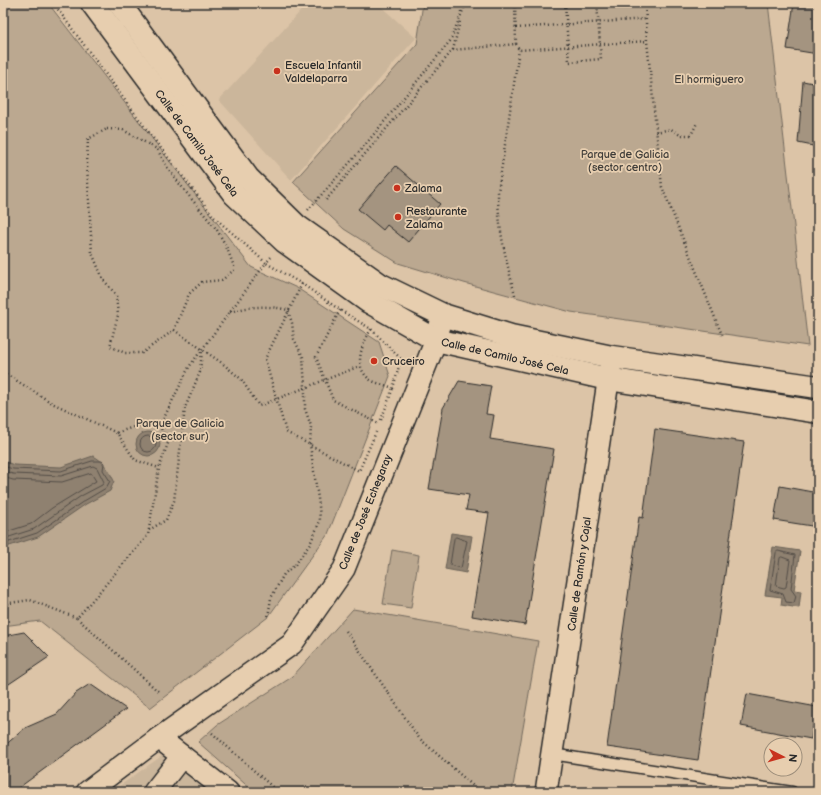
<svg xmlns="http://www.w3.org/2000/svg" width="821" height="795" font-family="'Balsamiq Sans',sans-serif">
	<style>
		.built { fill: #cbb69b }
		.green { fill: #bba890; stroke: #736a5e }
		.water { fill: #8f8170; stroke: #675f54 }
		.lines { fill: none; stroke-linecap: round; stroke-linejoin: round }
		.shore { stroke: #534d47; stroke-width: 1 }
		.building { fill: #a49480; stroke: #2b2b2b }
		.lane-casing { stroke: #2b2b2b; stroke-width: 13 }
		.street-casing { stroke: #2b2b2b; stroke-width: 24 }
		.secondary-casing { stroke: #2b2b2b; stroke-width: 25 }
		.path { stroke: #2b2b2b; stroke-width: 2.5; stroke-dasharray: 1 3; stroke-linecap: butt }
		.lane { stroke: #e7ceaf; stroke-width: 10 }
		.street { stroke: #e7ceaf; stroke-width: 21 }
		.secondary { stroke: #e7ceaf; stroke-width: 22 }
		.poi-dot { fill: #c8321e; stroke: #e7ceaf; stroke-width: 1.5 }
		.labels { text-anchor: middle; stroke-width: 3.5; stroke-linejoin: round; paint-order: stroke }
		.poi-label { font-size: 11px; fill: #2b2b2b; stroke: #e7ceaf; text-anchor: start }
		.park-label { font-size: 11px; fill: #413e3a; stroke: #e7ceaf }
		.street-label { font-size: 11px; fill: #2b2b2b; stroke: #e7ceaf }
	</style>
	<rect width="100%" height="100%" fill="#dcc4a7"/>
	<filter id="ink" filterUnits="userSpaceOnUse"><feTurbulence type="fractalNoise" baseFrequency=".025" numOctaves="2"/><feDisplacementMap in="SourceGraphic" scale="8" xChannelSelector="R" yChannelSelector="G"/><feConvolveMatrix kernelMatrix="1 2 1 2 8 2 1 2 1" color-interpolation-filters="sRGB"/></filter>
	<g filter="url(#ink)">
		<g class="built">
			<path d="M308 3H377L416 38 291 180 219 100Z"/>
			<path d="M180 743 239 792H111Z"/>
		</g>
		<g class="green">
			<path d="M3 3H48L251 267 297 288 379 342 390 376 328 534 268 617 150 708 40 621 3 626Z"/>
			<path d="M423 3H768L808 346 571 312 464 283 398 263 344 229 293 182 417 44Z"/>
			<path d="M392 550 419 555 411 608 383 604Z"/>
			<path d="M353 609 538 641 512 792H254L198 742 217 725 292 677Z"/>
		</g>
		<g class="water">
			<circle cx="148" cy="444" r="12"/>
			<path d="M93 456C103 460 110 472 114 481L110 491 86 504 38 537 3 548V461L14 465 61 467Z"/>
			<path d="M451 533 472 536 466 573 445 569Z"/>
			<path d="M773 547 800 551 794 590 801 591 799 608 781 605 782 597 765 595Z"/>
		</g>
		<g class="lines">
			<g class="shore">
				<circle cx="148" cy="444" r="8"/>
				<path d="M3 466 13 469 61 471 92 461H102L104 463 103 470 110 481 106 488 84 501 37 533 3 544"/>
				<path d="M3 471 13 474 61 476 93 466 97 468 104 482 102 485 81 496 34 529 3 539"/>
				<path d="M3 477 13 480 62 482 91 473 96 481 52 508 31 524 3 533"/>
				<path d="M456 537 467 541 461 568 450 565 454 539Z"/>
				<path d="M778 551 795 555 791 589 796 596 794 603 786 602 783 594 770 590 776 553Z"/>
				<path d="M782 557 790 560 786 587 784 588 776 586 780 558Z"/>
			</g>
		</g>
		<g class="building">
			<path d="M794 3H818V54L787 49Z"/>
			<path d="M803 81 818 84V147L798 143Z"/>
			<path d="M396 166 440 204 408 242 387 225 383 230 358 209Z"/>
			<path d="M459 381 491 386 486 414 494 415 490 439 554 449 525 625 472 616 489 513 466 510 469 495 429 489 443 408Z"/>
			<path d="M655 429 744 442 698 760 607 747 639 517 643 518Z"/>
			<path d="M780 486 818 493V527L774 520Z"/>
			<path d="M24 632 49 657 3 688V636Z"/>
			<path d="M90 684 126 709 13 792H3V747L25 728 57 714 76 693Z"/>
			<path d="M747 694 817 707 811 739 741 726Z"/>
		</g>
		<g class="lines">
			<g class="lane-casing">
				<path id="lane" d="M552 754 792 792"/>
			</g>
			<g class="street-casing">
				<g id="street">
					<path d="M159 738 228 792"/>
					<path d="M87 792 159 738 292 644 344 569 436 340 443 315"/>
					<path d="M154 792 182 756"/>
					<path d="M546 792 611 362"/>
				</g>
			</g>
			<g class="secondary-casing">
				<g id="secondary">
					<path d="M92 3 234 194 284 241 369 302 436 340 608 379 818 412"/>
					<path d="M119 3 248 178 297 226 381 285 443 315 511 336 612 357 818 387"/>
				</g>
			</g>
			<g class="path">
				<path d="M53 3 150 134 214 217 266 263 272 256"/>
				<path d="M565 3 569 62 601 59 597 3"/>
				<path d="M645 3 647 41 662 187 722 335"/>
				<path d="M461 12V3"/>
				<path d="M516 28 646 19"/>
				<path d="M516 44 519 50 647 41"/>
				<path d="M453 50 460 21"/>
				<path d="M107 129 123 130 157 149 167 167 185 191 217 230 226 246 235 269 222 280 202 282 189 294 174 330 142 353H125L110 346 118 315 116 295 103 279 92 253 87 165 88 139Z"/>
				<path d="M656 132 671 129 680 135H691L697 123"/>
				<path d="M326 200 453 50 516 44 515 3"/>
				<path d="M308 210 361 150 450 41 466 3"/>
				<path d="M302 284 265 359 286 432 359 471 377 430"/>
				<path d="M515 295C506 260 498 229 498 192L519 50"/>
				<path d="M340 310 316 357 333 400 379 424"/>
				<path d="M230 312C250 306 267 305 288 310L292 323 294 339 303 357 305 387V409L311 426 310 445 319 505 320 521 310 544 295 565 284 574 271 598 268 617"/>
				<path d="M371 329C363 344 352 364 369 379 374 383 386 385 393 388L401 359 408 362"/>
				<path d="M174 330 222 363 241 379 259 406 360 366"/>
				<path d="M3 372 52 403 117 433 135 460 159 468"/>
				<path d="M381 420 393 388"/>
				<path d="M117 433C132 427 144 423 160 426"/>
				<path d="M149 530 166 520 174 501 185 408 200 372 202 350"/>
				<path d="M3 604 30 600 77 618 148 535 159 468 168 443 160 426 189 367 266 263 302 284 340 310 371 329 401 359"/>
				<path d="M77 618 160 693"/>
				<path d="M346 631 419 738 480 792"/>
				<path d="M212 733 278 792"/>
			</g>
			<use href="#lane" class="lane"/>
			<use href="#street" class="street"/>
			<use href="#secondary" class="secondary"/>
		</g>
	</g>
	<g class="poi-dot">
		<circle cx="277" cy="71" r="4"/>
		<circle cx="397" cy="188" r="4"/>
		<circle cx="398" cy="217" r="4"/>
		<circle cx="374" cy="361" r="4"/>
	</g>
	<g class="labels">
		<g class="poi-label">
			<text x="285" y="69">Escuela Infantil<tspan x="285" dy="13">Valdelaparra</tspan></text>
			<text x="405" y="192">Zalama</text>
			<text x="406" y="215">Restaurante<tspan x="406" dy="13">Zalama</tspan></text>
			<text x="382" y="365">Cruceiro</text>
		</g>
		<g class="park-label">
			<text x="709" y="83">El hormiguero</text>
			<text x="625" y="158">Parque de Galicia<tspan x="625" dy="13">(sector centro)</tspan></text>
			<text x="180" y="427">Parque de Galicia<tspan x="180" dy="13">(sector sur)</tspan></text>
		</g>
		<g class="street-label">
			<text transform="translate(197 143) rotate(53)" y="4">Calle de Camilo José Cela</text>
			<text transform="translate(505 356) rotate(13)" y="4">Calle de Camilo José Cela</text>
			<text transform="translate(365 512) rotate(-68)" y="4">Calle de José Echegaray</text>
			<text transform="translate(579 574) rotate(-82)" y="4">Calle de Ramón y Cajal</text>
		</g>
	</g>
	<rect width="821" height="795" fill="none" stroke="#e7ceaf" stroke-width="16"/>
	<rect x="8" y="8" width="805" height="779" fill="none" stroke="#2b2b2b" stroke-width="1.5" filter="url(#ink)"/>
	<g transform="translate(783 757) rotate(96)"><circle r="19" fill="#e7ceaf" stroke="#9c8d7a"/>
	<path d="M0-3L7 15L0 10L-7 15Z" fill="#c8321e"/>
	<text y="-6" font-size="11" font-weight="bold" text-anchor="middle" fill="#2b2b2b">N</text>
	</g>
</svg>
